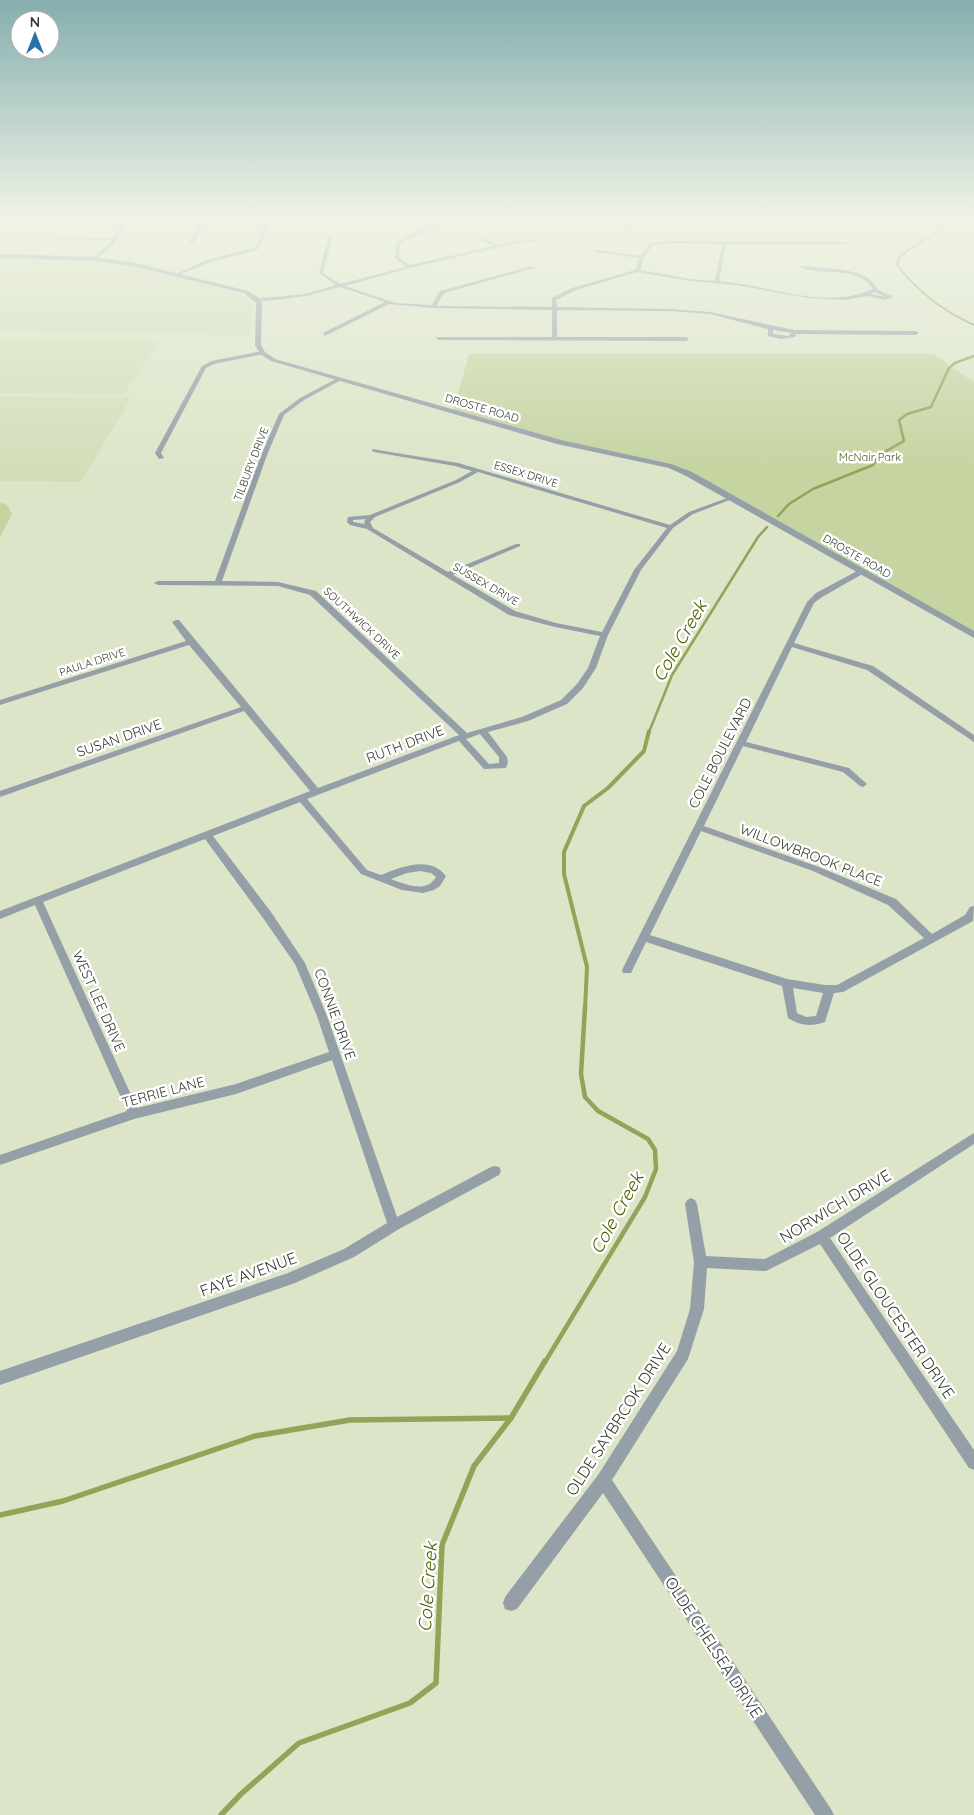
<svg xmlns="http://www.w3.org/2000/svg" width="974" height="1815" font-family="Quicksand,sans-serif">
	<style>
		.built { fill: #d3deb9 }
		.green { fill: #c5d4a1 }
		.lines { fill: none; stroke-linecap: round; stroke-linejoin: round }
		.stream-far4 { stroke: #91a458; stroke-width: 2 }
		.stream-far3 { stroke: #91a458; stroke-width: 2.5 }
		.stream-far2 { stroke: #91a458; stroke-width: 4 }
		.stream-far1 { stroke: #91a458; stroke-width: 4.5 }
		.stream { stroke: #91a458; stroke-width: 5.5 }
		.minor { fill: #949fa8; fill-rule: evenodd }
		.tertiary { fill: #949fa8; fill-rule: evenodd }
		.labels { text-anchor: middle; stroke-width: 5; stroke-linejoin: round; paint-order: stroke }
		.far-street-label { font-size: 11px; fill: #383b2f; stroke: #fff }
		.far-park-label { font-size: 11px; fill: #48551d; stroke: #fff }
		.street-label { font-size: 14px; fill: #383b2f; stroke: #fff }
		.near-street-label { font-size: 16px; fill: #383b2f; stroke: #fff }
		.near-water-label { font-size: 18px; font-style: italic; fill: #4d5e01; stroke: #fff }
	</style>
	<rect width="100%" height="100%" fill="#dce5c8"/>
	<g class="built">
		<path d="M0 257 97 262 136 267 236 292 250 300 252 307 251 335 0 332Z"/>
		<path d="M0 338 160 340 124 394 0 393Z"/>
		<path d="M0 397 131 398 81 482 0 481Z"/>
	</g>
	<g class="green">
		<path d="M469 354H933L974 382V633L671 466 560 442 453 412Z"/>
		<path d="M0 502 7 505 12 514 0 537Z"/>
	</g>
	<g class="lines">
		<path class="stream-far4" d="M958 216 944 223 939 231 908 250 899 258 897 265C918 292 943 311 974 325"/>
		<g class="stream-far3">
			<path d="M778 516 789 504 813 489 873 465 879 455 904 441 899 420 907 414 931 407 949 368 955 363 974 356"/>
			<path d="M649 732 672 675 758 537 767 527"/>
		</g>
		<path class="stream-far2" d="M585 1009 587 967 564 874V852L584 806 608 788 644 751 649 731"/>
		<path class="stream-far1" d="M545 1362 645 1197 656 1169 655 1150 648 1139 598 1111 585 1097 581 1074 585 1007"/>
		<g class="stream">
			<path d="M0 1515 63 1501 255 1436 350 1420 511 1418"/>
			<path d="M221 1815 241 1794 299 1743 410 1703 436 1683 442 1545 474 1466 511 1418 545 1361"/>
		</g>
		<g class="minor">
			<path d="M204 216H208L207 218 271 216 261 245 257 250 211 262 178 275V273L207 260 253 248 257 245 266 219 206 220 193 243H189Z"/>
			<path d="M425 216 444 218 454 216 447 221 400 243 399 258 410 265 494 246 480 240 481 238 499 245 512 242 546 239 548 240 512 244 410 268 345 286 395 303 432 305 440 291 532 266 534 268 444 293 436 306 552 307V298L572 288 635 270 639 258 594 252 596 250 641 256 650 243 674 241 845 242 847 244H726L719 281C769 285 825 311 873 289 856 264 822 277 799 267L801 266C821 268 845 267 864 276 871 279 873 284 878 289 881 292 887 294 892 296V298L885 300 867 296 846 300 808 298 736 285 690 281 637 272 576 290 556 300 557 307 669 309 710 312 794 330 916 331 919 333 916 335 796 334 795 337 781 339 768 336V329L710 314 669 311 557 310V337H686L689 339 686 341 438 340 436 337H552V310L433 308 389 304 325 336 323 333 385 302 340 287 306 296 266 301 255 299 306 294 336 285 319 273 328 238 330 237 332 238 323 273 340 284 406 267 395 258 396 242 440 220ZM674 243 722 244 715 281 690 279 640 270 644 257 653 245ZM874 292 886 297 871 294ZM773 330 791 333 789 336 773 334Z"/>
			<path d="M635 216H639L637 222 627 227V225L634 220Z"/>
			<path d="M127 218 130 219 112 247 94 260 92 258 108 245 112 240 27 239 113 238Z"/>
			<path d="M262 351 264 352V354L214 364 206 368 161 453 164 458 159 459 155 453 202 366 212 361Z"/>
			<path d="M336 379 341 380 304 400 284 415 267 455 222 581 278 582 316 591 467 733 522 717 561 700 577 684 588 668 600 636 555 627 509 615 367 529 350 525 347 522 348 517 370 515 456 480 472 471 455 466 374 452 372 451V449L458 463 670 525 689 512 730 497 735 498 693 514 673 528 641 570 608 635 596 668 583 688 567 704 528 721 488 732 507 757 508 762 506 768 484 769 459 741 307 799 367 870 381 875C401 867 430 855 446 876L440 886 434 890 423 893 402 890 361 874 300 802 213 836 271 912 305 963 327 1016 397 1217 491 1167 495 1166 499 1167 501 1171 499 1175 399 1229 354 1257 295 1283 0 1385V1371L288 1273 344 1249 387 1223 332 1060 236 1094 134 1119 0 1165V1155L127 1111 35 905 0 919V911L310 791 244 711 0 797V791L241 707 189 645 0 705V700L186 641 172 622 176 620H179L318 788 459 735 310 595 278 586 158 585 154 583 158 581H215L261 455 279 414 300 398ZM478 472 667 528 634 570 602 632 556 623 515 611 453 575 520 546V544H516L448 572 373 528 370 522 375 517 460 482ZM366 519 364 522 365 524 353 522V520ZM480 734 499 757V763L489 764 466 739ZM205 839 263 918 295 964 317 1016 329 1052 236 1084 137 1108 43 902ZM420 871 431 873 436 877C426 894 405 884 391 879L407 873Z"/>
			<path d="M859 570 866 572 822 597 814 603 794 643 873 666 974 735V742L867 670 792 647 746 742 849 768 867 784 863 787 860 786 843 772 743 746 704 826 819 867 896 899 932 934 965 915 970 907 974 906 973 921 843 992 834 993 825 1022C811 1027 800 1026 788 1018L782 986 646 942 631 973H623L622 970 807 602 816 593ZM701 831 813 871 888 905 924 938 837 985H825L787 979 650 935ZM793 988 823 993 816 1016 806 1017 797 1013Z"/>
			<path d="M974 1133V1144L830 1238 974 1450V1470L969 1468 820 1244 766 1271 707 1268 704 1309 688 1359 612 1480 831 1809 834 1815H815L603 1493 517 1609 511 1611 505 1609 503 1603 505 1597 598 1475 677 1351 690 1309 694 1262 685 1204 687 1200 691 1198 695 1200 697 1204 706 1256 765 1259 817 1232Z"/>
		</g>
		<path class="tertiary" d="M0 254 94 257 132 262 248 291 259 298 262 303 261 345 265 352 275 359 561 440 671 464 692 472 974 631V638L686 476 669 468 557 444 271 361 260 354 255 345 256 303 244 293 132 266 94 261 0 258Z"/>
	</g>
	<linearGradient id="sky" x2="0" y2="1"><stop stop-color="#85aeae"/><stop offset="0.46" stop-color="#eff3e6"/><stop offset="1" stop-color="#eff3e6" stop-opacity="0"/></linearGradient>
	<rect width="974" height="470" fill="url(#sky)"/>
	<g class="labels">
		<g class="far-street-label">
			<text transform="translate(482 408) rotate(16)" y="4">DROSTE ROAD</text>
			<text transform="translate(251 464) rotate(-69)" y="4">TILBURY DRIVE</text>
			<text transform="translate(526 474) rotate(17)" y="4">ESSEX DRIVE</text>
			<text transform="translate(857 556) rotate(30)" y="4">DROSTE ROAD</text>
			<text transform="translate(486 584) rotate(30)" y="4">SUSSEX DRIVE</text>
			<text transform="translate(362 623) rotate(43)" y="4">SOUTHWICK DRIVE</text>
			<text transform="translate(92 662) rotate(-18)" y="4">PAULA DRIVE</text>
		</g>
		<g class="far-park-label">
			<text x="870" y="461">McNair Park</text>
		</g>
		<g class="street-label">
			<text transform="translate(119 738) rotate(-19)" y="5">SUSAN DRIVE</text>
			<text transform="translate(405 744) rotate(-21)" y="5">RUTH DRIVE</text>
			<text transform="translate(720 753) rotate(-63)" y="5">COLE BOULEVARD</text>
			<text transform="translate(811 855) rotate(21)" y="5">WILLOWBROOK PLACE</text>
			<text transform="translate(99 1001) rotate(66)" y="5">WEST LEE DRIVE</text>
			<text transform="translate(335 1014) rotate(70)" y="5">CONNIE DRIVE</text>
			<text transform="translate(163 1092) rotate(-15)" y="5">TERRIE LANE</text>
		</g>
		<g class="near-street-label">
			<text transform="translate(835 1206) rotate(-31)" y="6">NORWICH DRIVE</text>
			<text transform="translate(248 1274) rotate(-20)" y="6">FAYE AVENUE</text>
			<text transform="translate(896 1315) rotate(56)" y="6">OLDE GLOUCESTER DRIVE</text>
			<text transform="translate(618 1419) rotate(-57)" y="6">OLDE SAYBRCOK DRIVE</text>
			<text transform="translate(714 1647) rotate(57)" y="6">OLDE CHELSEA DRIVE</text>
		</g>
		<g class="near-water-label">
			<text transform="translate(680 641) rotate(-60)" y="6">Cole Creek</text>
			<text transform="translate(617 1213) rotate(-61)" y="6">Cole Creek</text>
			<text transform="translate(428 1587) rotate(-86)" y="6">Cole Creek</text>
		</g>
	</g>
	<g transform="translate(35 35)"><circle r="24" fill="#ffffff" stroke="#afb1ac"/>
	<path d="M0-4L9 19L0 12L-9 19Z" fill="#2972a6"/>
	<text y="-8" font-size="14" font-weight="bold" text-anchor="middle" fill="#383b2f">N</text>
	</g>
</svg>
